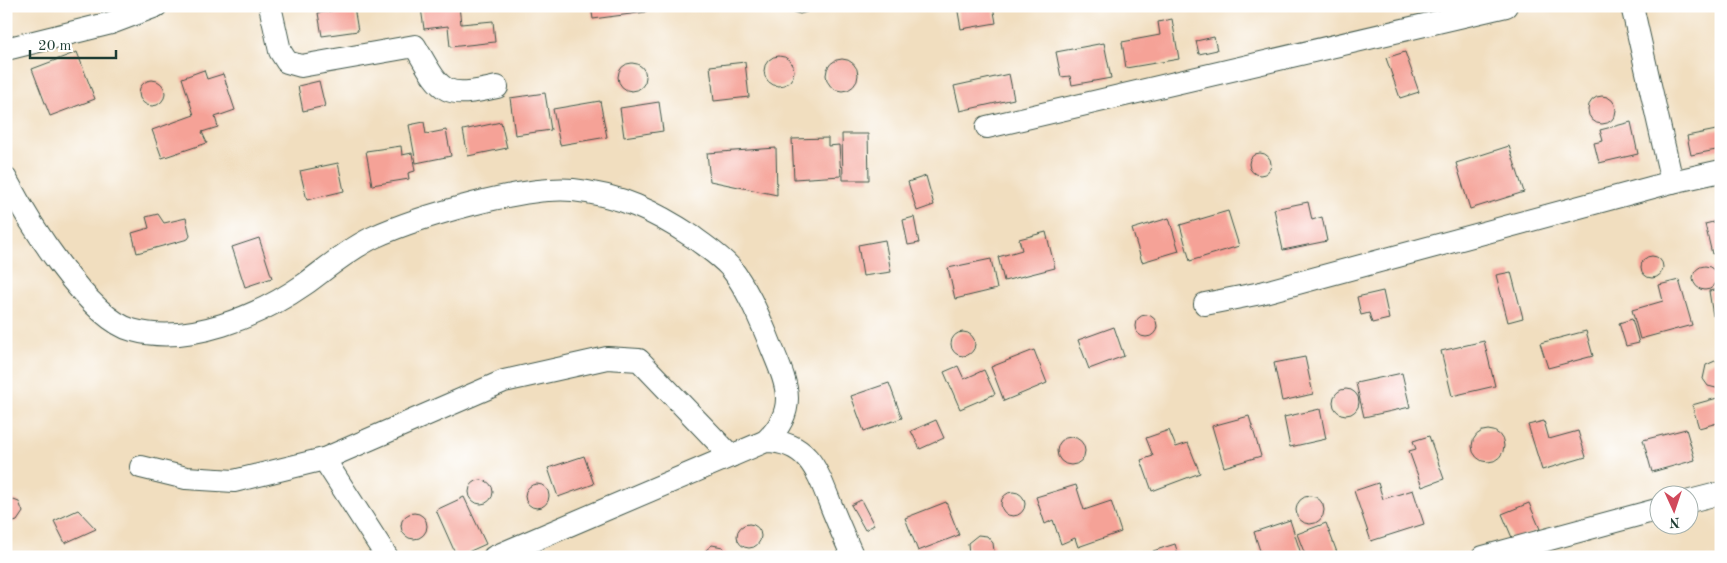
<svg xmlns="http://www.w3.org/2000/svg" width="1727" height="563" font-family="'Old Standard TT',serif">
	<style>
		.building { fill: #f5a297 }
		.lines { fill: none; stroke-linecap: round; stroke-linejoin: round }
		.street-casing { stroke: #3e5549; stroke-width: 24 }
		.street { stroke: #fff; stroke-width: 22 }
	</style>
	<rect width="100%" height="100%" fill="#fff"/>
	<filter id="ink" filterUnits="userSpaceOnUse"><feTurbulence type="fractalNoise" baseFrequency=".02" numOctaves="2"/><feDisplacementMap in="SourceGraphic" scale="10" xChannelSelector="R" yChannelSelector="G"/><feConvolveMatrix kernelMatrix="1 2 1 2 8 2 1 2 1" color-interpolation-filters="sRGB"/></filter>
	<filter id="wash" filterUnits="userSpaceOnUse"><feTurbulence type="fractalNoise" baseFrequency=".0096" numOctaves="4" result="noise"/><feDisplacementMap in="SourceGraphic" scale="20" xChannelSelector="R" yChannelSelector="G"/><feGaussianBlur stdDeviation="1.12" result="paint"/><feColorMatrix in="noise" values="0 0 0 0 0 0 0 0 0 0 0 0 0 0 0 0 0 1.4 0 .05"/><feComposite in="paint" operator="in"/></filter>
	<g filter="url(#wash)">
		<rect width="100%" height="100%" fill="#f1debf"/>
		<g id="blocks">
			<g class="building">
				<path d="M435 6H459L461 24 493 21 495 42 450 47 448 26 424 29 421 8Z"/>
				<path d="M591 6H646V12L593 19Z"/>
				<path d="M789 6H811L807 12 800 14 793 12Z"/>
				<path d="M957 6H993L996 23 961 29Z"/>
				<path d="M354 7 358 31 322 36 318 13Z"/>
				<path d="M1172 19 1179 59 1126 68 1122 42 1160 35 1158 22Z"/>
				<path d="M1214 37 1217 50 1199 54 1196 41Z"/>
				<path d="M1104 43 1111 78 1072 85 1070 76 1061 77 1056 52Z"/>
				<path d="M77 52 95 99 50 116 32 69Z"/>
				<path d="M1405 52 1419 92 1400 98 1386 58Z"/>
				<circle cx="779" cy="71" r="15"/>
				<circle cx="842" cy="75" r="16"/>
				<path d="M745 62 749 97 714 101 710 66Z"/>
				<circle cx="632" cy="77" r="14"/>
				<path d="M204 70 207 79 223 74 235 110 215 117 218 127 202 132 207 143 162 158 152 130 194 115 182 78Z"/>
				<path d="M1009 74 1014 99 960 111 954 86Z"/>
				<circle cx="152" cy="93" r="13"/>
				<path d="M319 81 325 106 303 111 298 86Z"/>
				<path d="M545 93 551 130 515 135 510 98Z"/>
				<circle cx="1602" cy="110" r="14"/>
				<path d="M600 101 607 137 560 145 553 109Z"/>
				<path d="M659 102 663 131 624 137 620 108Z"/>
				<path d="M424 122 426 134 446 130 451 156 416 163 409 125Z"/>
				<path d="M501 122 507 148 468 156 463 130Z"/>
				<path d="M1631 122 1638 154 1599 163 1594 143 1603 141 1600 130Z"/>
				<path d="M1721 129V149L1691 155 1687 136Z"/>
				<path d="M842 134H868L869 180H843Z"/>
				<path d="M828 138V146L839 145 841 176 794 179 792 139Z"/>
				<path d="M401 146 402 155 412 153 415 171 408 173 409 179 372 185 366 151Z"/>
				<path d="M1509 146 1524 192 1470 209 1456 163Z"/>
				<path d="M776 148 777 195 710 181 707 153Z"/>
				<circle cx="1260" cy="164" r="11"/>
				<path d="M338 163 344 191 307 200 300 171Z"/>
				<path d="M926 176 934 205 917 211 908 182Z"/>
				<path d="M1308 202 1312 220 1322 217 1327 241 1283 250 1274 209Z"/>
				<path d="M1228 211 1239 246 1190 261 1180 225Z"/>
				<path d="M158 214 164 223 186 218 190 236 188 239 137 253 132 233 149 228 146 217Z"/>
				<path d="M914 217 919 243 908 245 903 220Z"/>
				<path d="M1169 218 1179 251 1142 262 1132 229Z"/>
				<path d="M1721 220V251L1712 254 1705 224Z"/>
				<path d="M1046 232 1055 268 1004 281 998 257 1022 250 1019 239Z"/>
				<path d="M259 238 272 278 245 287 232 247Z"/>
				<path d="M885 240 891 272 863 276 858 245Z"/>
				<circle cx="1652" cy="267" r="11"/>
				<path d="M991 259 997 289 955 299 948 268Z"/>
				<circle cx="1705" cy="278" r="12"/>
				<path d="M1511 272 1523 318 1508 322 1496 275Z"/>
				<path d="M1679 280 1692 325 1640 339 1632 310 1663 301 1659 285Z"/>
				<path d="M1721 289V315L1713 316 1709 291Z"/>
				<path d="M1383 291 1389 319 1372 323 1369 313 1361 315 1357 297Z"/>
				<circle cx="1146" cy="326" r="11"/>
				<path d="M1632 319 1639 343 1626 346 1619 323Z"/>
				<path d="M1114 327 1124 356 1089 369 1078 340Z"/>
				<path d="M1586 331 1593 356 1548 368 1540 343Z"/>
				<circle cx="963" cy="344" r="12"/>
				<path d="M1484 341 1495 386 1452 396 1441 351Z"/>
				<path d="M1034 350 1047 383 1004 401 991 367Z"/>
				<path d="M1305 357 1313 394 1282 401 1274 363Z"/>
				<path d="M1715 361 1721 362 1720 389 1708 386 1703 379 1706 365Z"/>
				<path d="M958 366 964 379 984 370 995 394 960 409 944 372Z"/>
				<path d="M1402 373 1410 407 1364 417 1356 383Z"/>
				<path d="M889 383 902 418 864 431 851 396Z"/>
				<circle cx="1346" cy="402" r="13"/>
				<path d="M1721 397V422L1699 428 1692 405Z"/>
				<path d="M1320 409 1326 439 1290 447 1284 417Z"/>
				<path d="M1249 416 1261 456 1224 467 1212 426Z"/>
				<path d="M936 420 944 438 920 449 911 431Z"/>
				<path d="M1544 421 1549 439 1578 431 1586 457 1542 470 1528 425Z"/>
				<path d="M1686 429 1695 460 1652 472 1643 440Z"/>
				<path d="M1169 430 1176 447 1188 443 1200 473 1152 491 1141 460 1153 456 1146 438Z"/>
				<circle cx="1488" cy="446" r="16"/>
				<path d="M1429 436 1444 479 1422 487 1409 451 1416 449 1413 441Z"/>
				<circle cx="1071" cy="451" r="14"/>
				<path d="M584 456 594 484 558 497 548 468Z"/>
				<circle cx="481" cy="492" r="12"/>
				<path d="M1378 483 1383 499 1413 490 1424 524 1371 541 1354 491Z"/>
				<circle cx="537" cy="496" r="12"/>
				<path d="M1076 485 1084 510 1111 501 1121 532 1078 547 1075 538 1061 544 1053 520 1045 524 1036 497Z"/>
				<circle cx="1013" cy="504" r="12"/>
				<circle cx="1310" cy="510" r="14"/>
				<path d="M464 497 486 544 457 557 436 510Z"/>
				<path d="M11 499 19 502 23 512 17 521 10 523 6 522V500Z"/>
				<path d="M861 500 874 525 865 530 851 505Z"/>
				<path d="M946 502 959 535 918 551 905 518Z"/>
				<path d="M1529 503 1540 529 1513 540 1502 514Z"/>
				<path d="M78 510 96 529 65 543 54 521Z"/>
				<circle cx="414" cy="526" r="13"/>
				<path d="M1290 520 1302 557H1262L1254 532Z"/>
				<path d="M1326 523 1338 555 1306 557 1297 534Z"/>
				<circle cx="749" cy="536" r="12"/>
				<path d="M978 535 987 536 993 543 994 551 991 557 969 556 968 543Z"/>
				<path d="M1175 544 1179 557H1155L1153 551Z"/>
				<path d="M712 545 723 547 728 557H704L706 550Z"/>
			</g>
		</g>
	</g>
	<g filter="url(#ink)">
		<use href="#blocks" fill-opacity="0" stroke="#3e5549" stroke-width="1"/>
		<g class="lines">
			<g class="street-casing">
				<g id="street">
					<path d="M270 6 280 51 287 62 301 66 415 46C442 93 442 99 497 87"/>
					<path d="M6 49 111 23 156 6"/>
					<path d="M987 127 1506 6"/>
					<path d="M6 179C27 219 88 318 132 330 188 346 259 316 305 284 327 268 349 249 374 237 418 217 525 185 573 190 620 195 654 211 693 237 706 247 719 255 730 267 746 287 757 312 767 336 783 378 803 405 766 441"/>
					<path d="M1672 182 1721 171"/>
					<path d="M1205 304 1261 293 1672 182 1632 6"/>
					<path d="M324 459 504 381 607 358 639 360 731 456"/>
					<path d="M141 467 186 478 234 481 324 459 387 557"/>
					<path d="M1690 501 1721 493"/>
					<path d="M494 557 766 441C808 442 817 470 830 503 837 521 845 539 853 557"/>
					<path d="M1483 557 1660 509"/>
				</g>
			</g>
			<use href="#street" class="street"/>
		</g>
	</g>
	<rect width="1727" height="563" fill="none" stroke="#fff" stroke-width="25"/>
	<g transform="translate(1674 510) rotate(177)"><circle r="24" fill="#ffffff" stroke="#a5b1ae"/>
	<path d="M0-4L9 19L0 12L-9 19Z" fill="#d1495b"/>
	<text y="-8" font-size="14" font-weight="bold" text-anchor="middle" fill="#1f3d34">N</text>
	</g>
	<path d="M30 50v8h86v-8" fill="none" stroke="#1f3d34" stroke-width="2.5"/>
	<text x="38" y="50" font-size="15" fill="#1f3d34" stroke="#ffffff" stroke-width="4" paint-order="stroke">20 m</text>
</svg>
